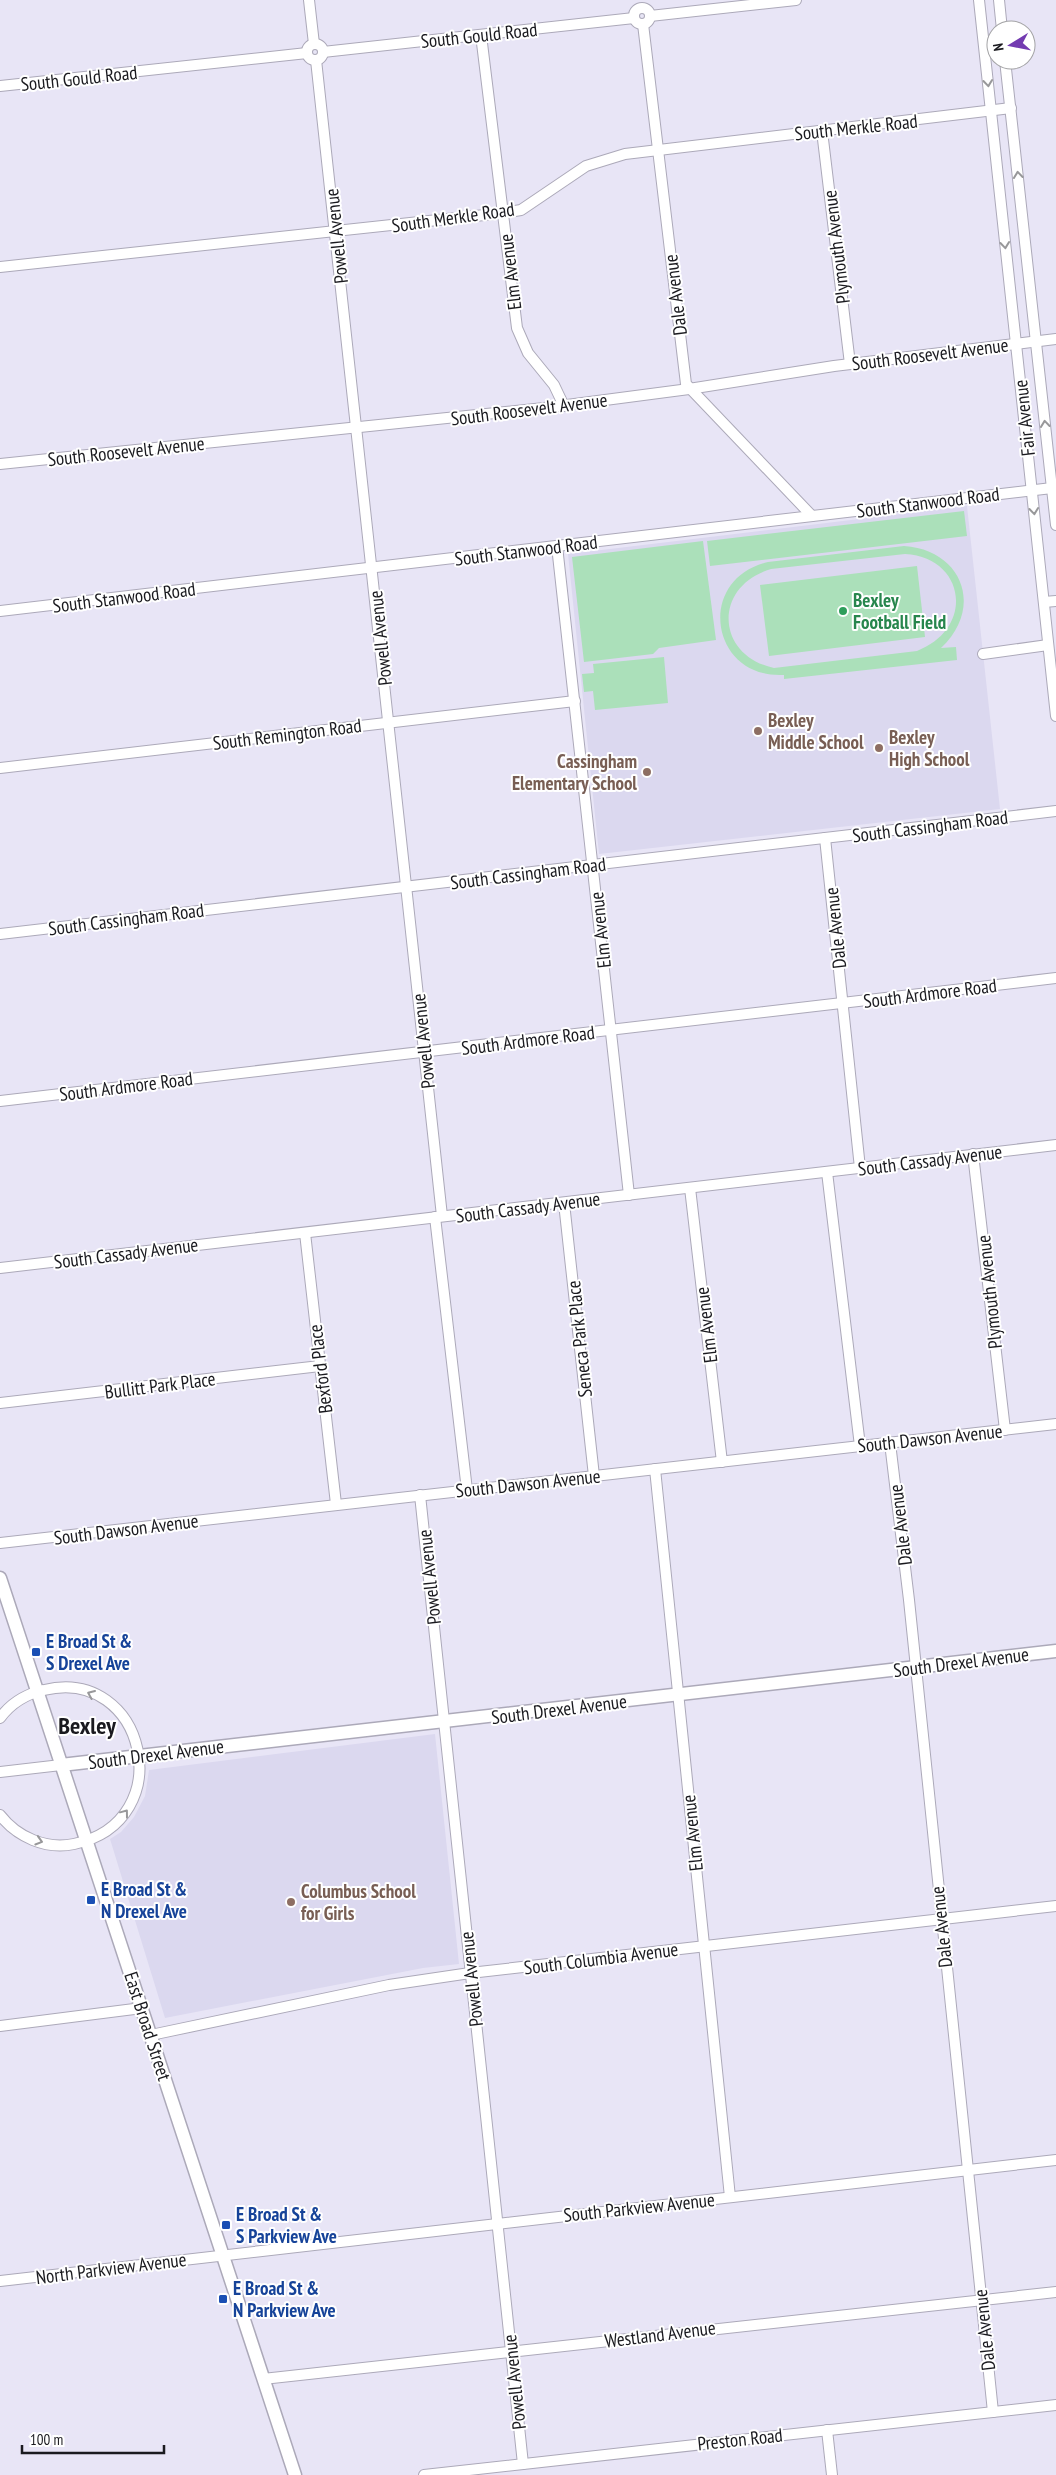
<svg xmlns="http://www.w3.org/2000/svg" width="1056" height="2475" font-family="'PT Sans Narrow',sans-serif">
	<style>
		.built { fill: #dbd8ef }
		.green { fill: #abe0ba; fill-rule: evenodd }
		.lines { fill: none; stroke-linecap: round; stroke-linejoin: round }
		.minor-casing { stroke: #aca9b9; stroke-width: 12 }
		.major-casing { stroke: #aca9b9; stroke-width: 15 }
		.minor { stroke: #fff; stroke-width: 10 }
		.major { stroke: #fff; stroke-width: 12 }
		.oneway { stroke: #98989a }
		.leisure-dot { fill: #2e9e5b; stroke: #fff; stroke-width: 2 }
		.education-dot { fill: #8d6e63; stroke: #fff; stroke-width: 2 }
		.transit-dot { fill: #1a4fb4; stroke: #fff; stroke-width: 2 }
		.labels { text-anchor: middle; stroke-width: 4; stroke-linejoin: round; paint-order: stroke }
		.street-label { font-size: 19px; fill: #1a1a1f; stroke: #fff }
		.leisure-label { font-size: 19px; font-weight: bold; fill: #27864d; stroke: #fff; text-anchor: start }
		.education-label { font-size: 19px; font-weight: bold; fill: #785e54; stroke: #fff; text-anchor: start }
		.transit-label { font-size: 19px; font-weight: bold; fill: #164399; stroke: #fff; text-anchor: start }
		.district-label { font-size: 24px; font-weight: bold; fill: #1a1a1f; stroke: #fff }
	</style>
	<rect width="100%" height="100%" fill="#e8e5f6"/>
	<g class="built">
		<path d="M967 506 1000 809 599 854 568 554Z"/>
		<path d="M435 1734 459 1964 423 1968 165 2018 110 1839 121 1832 134 1817 145 1796 149 1770Z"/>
	</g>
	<g class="green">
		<path d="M964 511 967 536 710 566 707 541Z"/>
		<path d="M703 541 716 640 659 648 653 654 584 662 572 557Z"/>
		<path d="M904 546C963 550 984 608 941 648L956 647 957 660 784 679V675C710 679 695 579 768 562ZM905 554C965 557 976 628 917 651L774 668C715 655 713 586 771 569Z"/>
		<path d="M917 566 925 637 769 656 760 585Z"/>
		<path d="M664 657 668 703 595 710 593 691 584 692 582 674 594 673 593 664Z"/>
	</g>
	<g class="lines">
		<g class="minor-casing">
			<g id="minor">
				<path d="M309 0 314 44"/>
				<path d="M979 0 1056 716"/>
				<path d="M999 0 1002 30"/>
				<circle cx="642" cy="16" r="8"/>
				<path d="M650 16 796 0"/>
				<path d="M643 24 686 384 812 516"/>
				<path d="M481 35 517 328 528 353 554 385 564 406"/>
				<circle cx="315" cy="52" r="8"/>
				<path d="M323 52 634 18"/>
				<path d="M316 60 442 1216"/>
				<path d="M1005 60 1056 525"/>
				<path d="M0 86 307 53"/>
				<path d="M822 131 850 364"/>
				<path d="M0 267 503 213 521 210 586 166 625 154 1011 108"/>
				<path d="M0 464 544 408 689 389 834 366 1056 339"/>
				<path d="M557 546 629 1195"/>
				<path d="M1044 602 1056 601"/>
				<path d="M0 611 1052 488"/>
				<path d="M983 654 1048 645"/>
				<path d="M0 768 575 701"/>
				<path d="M825 838 860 1168"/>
				<path d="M0 934 1056 811"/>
				<path d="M0 1101 1056 978"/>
				<path d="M973 1154 1005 1430"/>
				<path d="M827 1172 860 1446"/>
				<path d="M690 1188 722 1462"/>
				<path d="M564 1203 594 1476"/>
				<path d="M435 1217 467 1490"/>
				<path d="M305 1233 336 1504"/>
				<path d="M0 1268 1056 1145"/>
				<path d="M0 1403 320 1366"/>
				<path d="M890 1443 909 1600 993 2412"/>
				<path d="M655 1469 730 2197"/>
				<path d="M420 1495 523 2464"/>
				<path d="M0 1543 1056 1424"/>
				<path d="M0 1718C11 1703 26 1694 44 1690 145 1665 182 1821 74 1844 46 1850 17 1837 0 1815"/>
				<path d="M0 1772 61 1765"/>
				<path d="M0 2026 142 2008"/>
				<path d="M151 2035 389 1985 470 1973 1056 1906"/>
				<path d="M0 2281 1056 2160"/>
				<path d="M263 2379 1056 2292"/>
				<path d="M827 2430 832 2475"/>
				<path d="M424 2475 1056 2405"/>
			</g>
		</g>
		<g class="major-casing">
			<g id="major">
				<path d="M0 1578 295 2475"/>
				<path d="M61 1765 1056 1651"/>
			</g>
		</g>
		<use href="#minor" class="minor"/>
		<use href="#major" class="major"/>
	</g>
	<defs><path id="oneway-chevron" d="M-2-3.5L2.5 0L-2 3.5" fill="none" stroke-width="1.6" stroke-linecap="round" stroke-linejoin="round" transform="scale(1.25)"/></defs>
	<g class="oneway">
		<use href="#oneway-chevron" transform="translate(988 83) rotate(84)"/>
		<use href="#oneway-chevron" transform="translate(1018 175) rotate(-96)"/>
		<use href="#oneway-chevron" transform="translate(1005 245) rotate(84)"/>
		<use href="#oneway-chevron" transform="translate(1045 424) rotate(-96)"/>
		<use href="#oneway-chevron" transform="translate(1034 511) rotate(84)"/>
		<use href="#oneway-chevron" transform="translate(91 1694) rotate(-157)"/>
		<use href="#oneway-chevron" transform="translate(125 1813) rotate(-53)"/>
		<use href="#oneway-chevron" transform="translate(39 1841) rotate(17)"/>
	</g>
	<circle class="leisure-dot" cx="843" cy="611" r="5"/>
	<g class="education-dot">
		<circle cx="758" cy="731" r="5"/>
		<circle cx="879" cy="748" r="5"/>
		<circle cx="647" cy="772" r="5"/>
		<circle cx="291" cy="1902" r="5"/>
	</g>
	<g class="transit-dot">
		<rect x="31" y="1647" width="10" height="10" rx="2.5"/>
		<rect x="86" y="1895" width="10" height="10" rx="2.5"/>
		<rect x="221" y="2220" width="10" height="10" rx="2.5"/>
		<rect x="218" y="2294" width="10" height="10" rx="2.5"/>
	</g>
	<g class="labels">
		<g class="street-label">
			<text transform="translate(479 35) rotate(-6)" y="7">South Gould Road</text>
			<text transform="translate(79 78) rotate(-6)" y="7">South Gould Road</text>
			<text transform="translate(856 127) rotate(-6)" y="7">South Merkle Road</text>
			<text transform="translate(453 217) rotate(-8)" y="7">South Merkle Road</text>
			<text transform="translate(336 236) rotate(-96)" y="7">Powell Avenue</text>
			<text transform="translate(836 247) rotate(-97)" y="7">Plymouth Avenue</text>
			<text transform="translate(510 272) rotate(-97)" y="7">Elm Avenue</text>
			<text transform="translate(675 295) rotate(-97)" y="7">Dale Avenue</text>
			<text transform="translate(930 354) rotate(-7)" y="7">South Roosevelt Avenue</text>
			<text transform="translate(529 409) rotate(-7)" y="7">South Roosevelt Avenue</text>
			<text transform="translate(1024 418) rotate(-96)" y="7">Fair Avenue</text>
			<text transform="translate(126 451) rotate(-6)" y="7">South Roosevelt Avenue</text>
			<text transform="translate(928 502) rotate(-7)" y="7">South Stanwood Road</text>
			<text transform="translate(526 550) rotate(-7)" y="7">South Stanwood Road</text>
			<text transform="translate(124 597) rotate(-7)" y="7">South Stanwood Road</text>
			<text transform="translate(380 638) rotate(-96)" y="7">Powell Avenue</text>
			<text transform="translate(287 734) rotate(-7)" y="7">South Remington Road</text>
			<text transform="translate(930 826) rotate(-7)" y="7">South Cassingham Road</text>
			<text transform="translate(528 873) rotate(-7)" y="7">South Cassingham Road</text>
			<text transform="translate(126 919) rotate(-7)" y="7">South Cassingham Road</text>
			<text transform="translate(835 928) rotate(-96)" y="7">Dale Avenue</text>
			<text transform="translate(600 930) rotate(-96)" y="7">Elm Avenue</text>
			<text transform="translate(930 993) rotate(-7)" y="7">South Ardmore Road</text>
			<text transform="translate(528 1040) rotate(-7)" y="7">South Ardmore Road</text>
			<text transform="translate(423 1041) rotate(-96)" y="7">Powell Avenue</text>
			<text transform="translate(126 1086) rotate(-7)" y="7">South Ardmore Road</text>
			<text transform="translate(930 1160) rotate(-7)" y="7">South Cassady Avenue</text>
			<text transform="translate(528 1207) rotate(-7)" y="7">South Cassady Avenue</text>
			<text transform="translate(126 1253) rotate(-7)" y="7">South Cassady Avenue</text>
			<text transform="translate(989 1292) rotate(-96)" y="7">Plymouth Avenue</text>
			<text transform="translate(706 1325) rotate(-97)" y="7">Elm Avenue</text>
			<text transform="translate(579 1339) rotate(-96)" y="7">Seneca Park Place</text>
			<text transform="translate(320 1369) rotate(-97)" y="7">Bexford Place</text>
			<text transform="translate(160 1385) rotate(-7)" y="7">Bullitt Park Place</text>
			<text transform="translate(930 1438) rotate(-6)" y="7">South Dawson Avenue</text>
			<text transform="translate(528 1483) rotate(-6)" y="7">South Dawson Avenue</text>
			<text transform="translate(900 1525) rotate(-97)" y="7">Dale Avenue</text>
			<text transform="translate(126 1529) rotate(-7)" y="7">South Dawson Avenue</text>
			<text transform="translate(429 1577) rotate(-96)" y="7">Powell Avenue</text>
			<text transform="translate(961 1662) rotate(-7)" y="7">South Drexel Avenue</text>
			<text transform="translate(559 1709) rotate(-7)" y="7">South Drexel Avenue</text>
			<text transform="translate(156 1754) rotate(-7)" y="7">South Drexel Avenue</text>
			<text transform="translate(692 1833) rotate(-96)" y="7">Elm Avenue</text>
			<text transform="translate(941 1927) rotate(-96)" y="7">Dale Avenue</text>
			<text transform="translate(601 1958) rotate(-7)" y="7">South Columbia Avenue</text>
			<text transform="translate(471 1979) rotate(-96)" y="7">Powell Avenue</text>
			<text transform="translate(148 2026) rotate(72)" y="7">East Broad Street</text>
			<text transform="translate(639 2207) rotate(-6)" y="7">South Parkview Avenue</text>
			<text transform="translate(111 2268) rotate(-7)" y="7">North Parkview Avenue</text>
			<text transform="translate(984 2330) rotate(-96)" y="7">Dale Avenue</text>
			<text transform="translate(660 2334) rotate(-7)" y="7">Westland Avenue</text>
			<text transform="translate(514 2382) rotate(-96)" y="7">Powell Avenue</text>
			<text transform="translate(740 2439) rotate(-6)" y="7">Preston Road</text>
		</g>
		<g class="leisure-label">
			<text x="853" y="607">Bexley<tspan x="853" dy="22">Football Field</tspan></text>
		</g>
		<g class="education-label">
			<text x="768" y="727">Bexley<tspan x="768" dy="22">Middle School</tspan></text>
			<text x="889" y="744">Bexley<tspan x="889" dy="22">High School</tspan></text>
			<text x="637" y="768" text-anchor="end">Cassingham<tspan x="637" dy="22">Elementary School</tspan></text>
			<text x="301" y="1898">Columbus School<tspan x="301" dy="22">for Girls</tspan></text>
		</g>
		<g class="transit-label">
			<text x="46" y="1648">E Broad St &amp;<tspan x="46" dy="22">S Drexel Ave</tspan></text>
			<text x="101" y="1896">E Broad St &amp;<tspan x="101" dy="22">N Drexel Ave</tspan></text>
			<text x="236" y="2221">E Broad St &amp;<tspan x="236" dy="22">S Parkview Ave</tspan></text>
			<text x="233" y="2295">E Broad St &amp;<tspan x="233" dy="22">N Parkview Ave</tspan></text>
		</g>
		<g class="district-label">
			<text x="87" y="1734">Bexley</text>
		</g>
	</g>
	<g transform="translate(1011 45) rotate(260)"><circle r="24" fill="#ffffff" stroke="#a3a3a5"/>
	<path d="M0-4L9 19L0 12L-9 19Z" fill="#733bb1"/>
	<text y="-8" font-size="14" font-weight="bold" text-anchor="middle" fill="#1a1a1f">N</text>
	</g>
	<path d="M22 2445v8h142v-8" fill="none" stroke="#1a1a1f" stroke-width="2.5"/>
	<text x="30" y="2445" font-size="15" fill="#1a1a1f" stroke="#ffffff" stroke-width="4" paint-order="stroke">100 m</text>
</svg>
